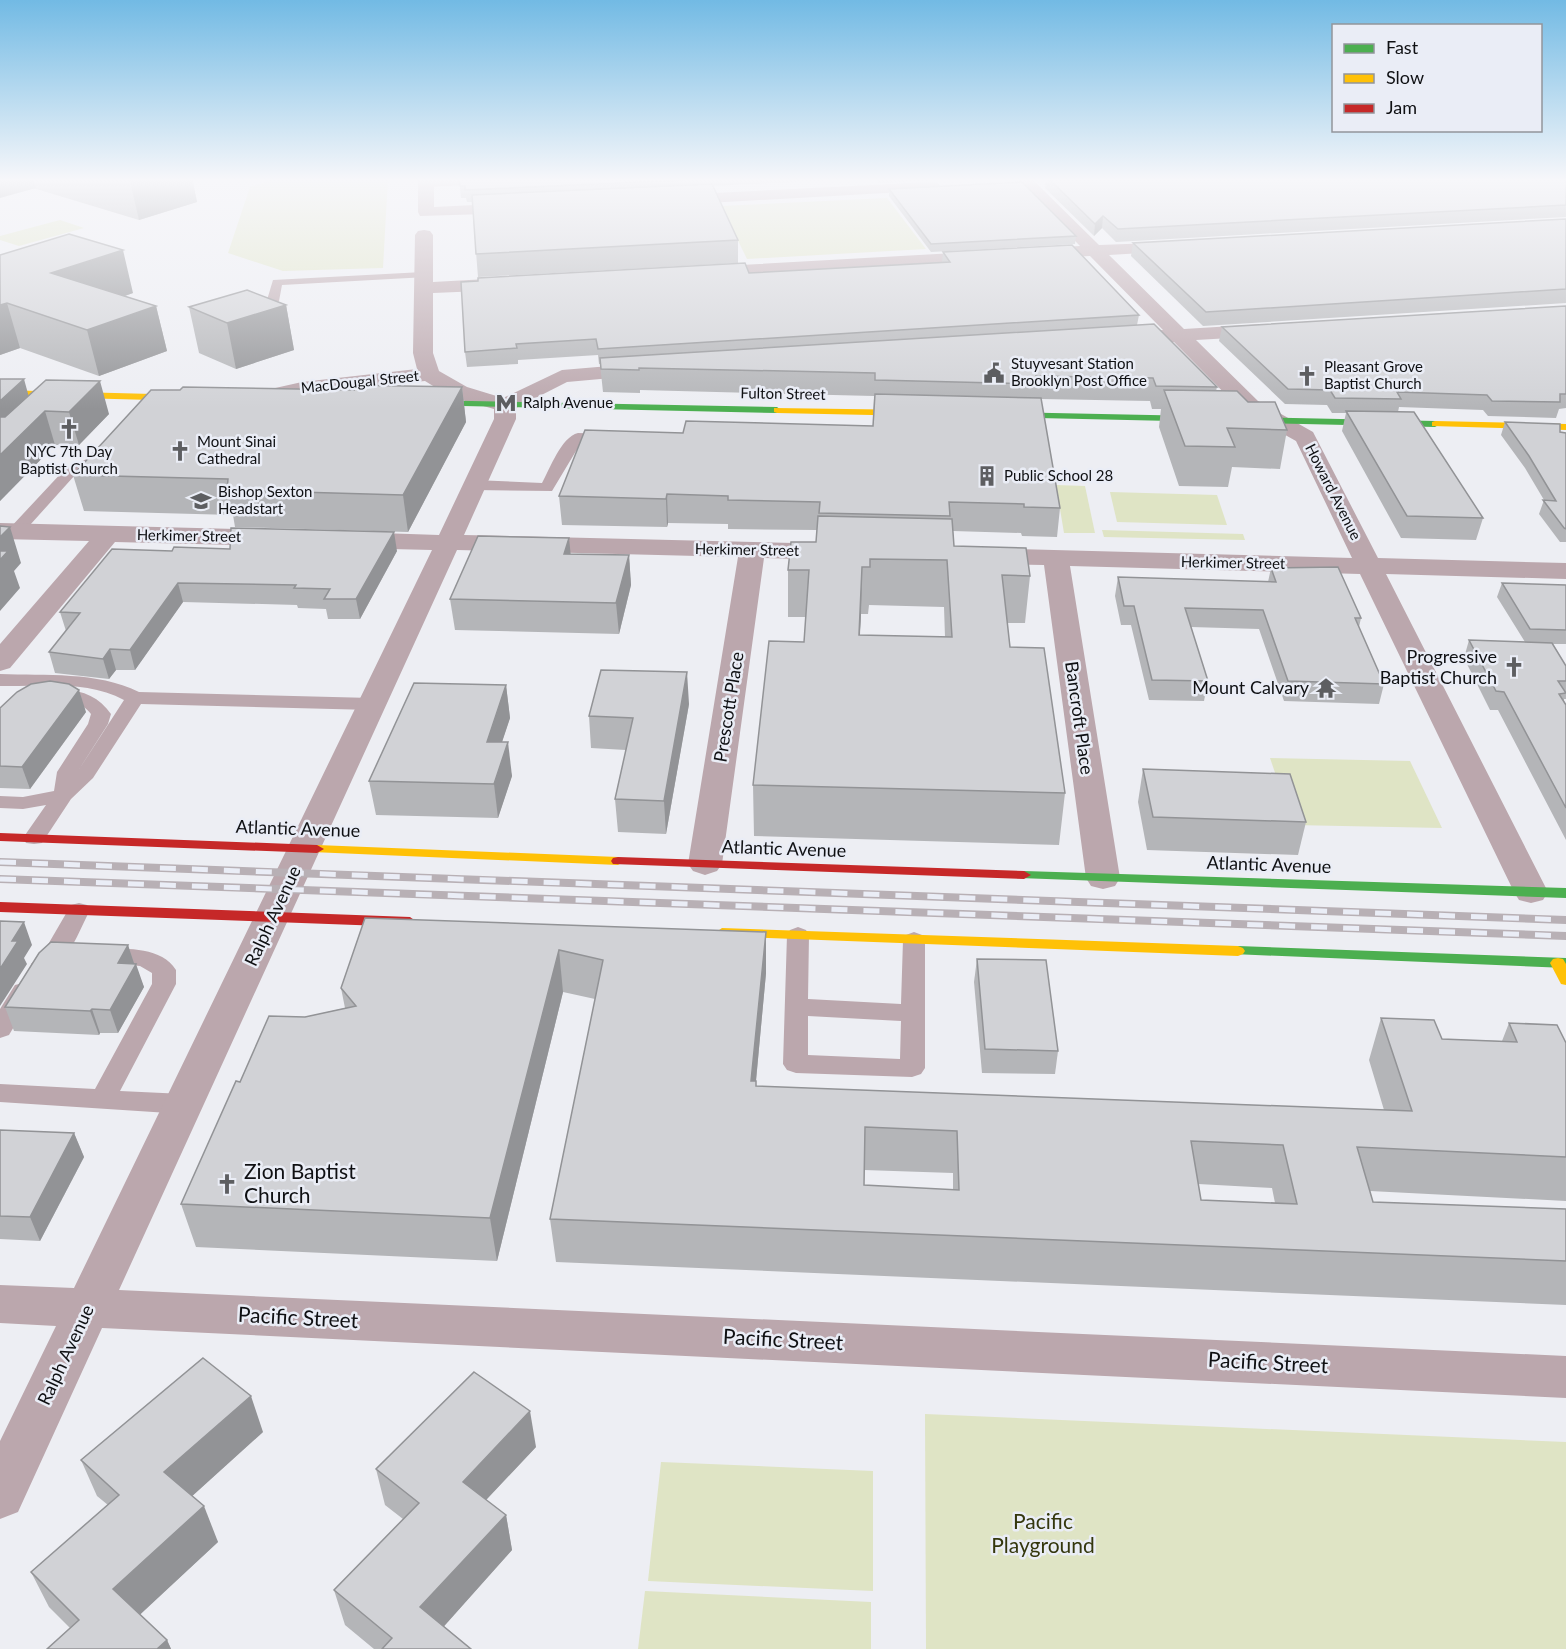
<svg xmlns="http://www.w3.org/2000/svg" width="1566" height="1649" font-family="Lato,sans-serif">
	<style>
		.green { fill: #dfe4c5 }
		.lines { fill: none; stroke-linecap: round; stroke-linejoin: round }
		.lane { fill: #bba7ad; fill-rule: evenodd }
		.street { fill: #bba7ad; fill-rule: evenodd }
		.fast { fill: #4caf50; fill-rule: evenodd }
		.slow { fill: #ffc107; fill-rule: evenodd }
		.jam { fill: #c62828; fill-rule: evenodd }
		.rail-casing { stroke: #b8b0b5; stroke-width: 8 }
		.rail { stroke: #eaedf6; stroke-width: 5; stroke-dasharray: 16; stroke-linecap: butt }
		.wall { fill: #b4b5b8; fill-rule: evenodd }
		.shaded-wall { fill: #929396 }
		.building { fill: #d1d2d6; stroke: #929396; stroke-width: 1.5; fill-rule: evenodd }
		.labels { text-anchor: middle; stroke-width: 5; stroke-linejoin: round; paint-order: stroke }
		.far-poi-label { font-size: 15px; fill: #0f1013; stroke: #eaedf6; text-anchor: start }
		.far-street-label { font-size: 15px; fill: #0f1013; stroke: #eaedf6 }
		.poi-label { font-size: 18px; fill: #0f1013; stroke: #eaedf6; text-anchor: end }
		.street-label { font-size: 18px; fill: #0f1013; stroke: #eaedf6 }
		.near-poi-label { font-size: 21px; fill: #0f1013; stroke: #eaedf6; text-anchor: start }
		.near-street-label { font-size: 21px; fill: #0f1013; stroke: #eaedf6 }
		.near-park-label { font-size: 21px; fill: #34370d; stroke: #eaedf6 }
	</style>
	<rect width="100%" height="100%" fill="#edeef3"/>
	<g class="green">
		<path d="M277 178H388L383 268 283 271 228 253 250 187Z"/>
		<path d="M887 198 926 249 747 259 721 206Z"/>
		<path d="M60 220 84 228 19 246 0 240V236Z"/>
		<path d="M1056 485 1085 486 1095 533H1064Z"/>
		<path d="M1110 492 1217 495 1227 525 1117 522Z"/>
		<path d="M1102 530 1243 534 1245 540 1104 537Z"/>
		<path d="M1270 758 1410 761 1442 828 1293 825Z"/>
		<path d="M925 1414 1566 1442V1649H926Z"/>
		<path d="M661 1462 873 1471V1591L648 1581Z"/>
		<path d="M645 1591 871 1602V1649H638Z"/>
	</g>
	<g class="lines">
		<g class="lane">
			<path d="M487 178 494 181 489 184 426 187 421 184 426 181Z"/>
			<path d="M423 272 429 275 427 277 282 285 279 301 268 315 272 319 270 322H262L254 316 267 300 273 280Z"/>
			<path d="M578 433 609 434 616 438 609 442 582 441 552 491 474 490 466 485 474 480 542 483C550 469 561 437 578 433Z"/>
			<path d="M104 451 109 452 111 455 109 458 75 475 21 535H9L7 532 9 529 65 469Z"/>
			<path d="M0 674C46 676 96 671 139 692L372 698 379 700 381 704 379 708 372 710 141 704 93 778 71 799 42 843 34 844 26 843 23 838 46 805 23 809 0 808V796L23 797 54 791 57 772 88 724 91 714C79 698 64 704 47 700L45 696 47 692C72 686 97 693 111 714L108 724 78 771 124 700C87 680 41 687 0 686Z"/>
			<path d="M79 903 87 905 90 910C79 930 64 978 35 970L31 964 46 948 71 905Z"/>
			<path d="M798 927 806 930 809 935 808 999 901 1004 903 940 906 935 914 932 922 935 925 940V1068L921 1074 912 1077 796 1073 787 1070 783 1064 787 935 790 930ZM808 1016 901 1021 900 1059 808 1055Z"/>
			<path d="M104 948C128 949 162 947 176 970V984L120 1091 184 1094 193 1097 197 1104 193 1111 184 1114 0 1102V1084L95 1089 152 984V973L140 966 96 961 92 956 96 951Z"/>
			<path d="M23 983 31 985 35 991 9 1035 0 1038V1009L15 985Z"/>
		</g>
		<g class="street">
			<path d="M418 178H434V207L517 203 525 208 517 213 420 216 418 212Z"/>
			<path d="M1014 178H1031L1099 245 1182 242 1185 246 1182 250 1176 251 1109 255 1184 329 1265 324 1272 326 1275 330 1272 334 1265 336 1196 340 1258 401 1313 432 1378 558 1566 563V579L1386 574 1548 892 1543 900 1531 903 1519 900 1514 892 1360 574 1070 566 1120 878 1115 886 1103 889 1091 886 1086 878 1044 565 982 564 973 561 969 556 973 551 982 548 1352 558 1296 441 1242 411 1174 342 1122 345 1115 343 1112 339 1115 335 1163 330 1090 256 704 277 698 276 695 272 698 268 704 267 1080 246Z"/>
			<path d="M933 182 939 184 941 187 939 190 673 205 665 200 673 195Z"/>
			<path d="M424 230 430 231 433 235V282L505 278 512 280 514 284 512 288 505 290 433 293V353L439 371 467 387 503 398 562 370 645 363 652 365 655 369 652 373 645 375 567 382 516 408V419L464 535 835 544 844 547 848 552 844 557 835 560 764 558 722 864 717 871 705 875 693 871 688 864 738 557 457 550 119 1290 1566 1356V1398L102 1328 18 1512 0 1519V1441L56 1326 0 1323V1285L74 1288 432 550 350 548 341 545 337 540 341 535 350 532 439 535 494 419V409L451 397 425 381 335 389 257 405 249 404 246 399 249 394 302 382 417 369 413 353 415 235 418 231Z"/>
			<path d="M0 523 274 530 283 533 287 538 283 543 274 546 115 542 10 668 0 671V644L89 541 0 539Z"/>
		</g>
		<g class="fast">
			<path d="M419 400 777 407 781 410 777 413 416 405V401Z"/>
			<path d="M1001 412 1435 421 1440 424 1435 427 998 417 996 415Z"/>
			<path d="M1024 871 1566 888V898L1019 878 1017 875Z"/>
			<path d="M1238 946 1566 958V968L1233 954 1231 951 1233 948Z"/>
		</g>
		<g class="slow">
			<path d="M0 390 191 395 195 398 191 401 0 396Z"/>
			<path d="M774 408 919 410 924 413 919 416 777 413 774 412Z"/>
			<path d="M1435 421 1566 424V430L1432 426V422Z"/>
			<path d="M317 845 618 857 625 861 618 865 312 852 310 849 312 846Z"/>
			<path d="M722 928 1238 946 1243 948 1245 951 1243 954 1238 956 717 936 715 933Z"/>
			<path d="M1558 958 1563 959 1566 964V985L1561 984 1550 963 1553 959Z"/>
		</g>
		<g class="jam">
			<path d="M0 833 317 845 324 849 317 853 0 841Z"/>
			<path d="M618 857 1024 871 1031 875 1024 879 613 864 611 861 613 858Z"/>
			<path d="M0 902 410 917 417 922 410 927 0 912Z"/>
		</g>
		<g class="rail-casing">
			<g id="rail">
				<path d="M0 862 1566 920"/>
				<path d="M0 879 1566 936"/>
			</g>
		</g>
		<use href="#rail" class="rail"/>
	</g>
	<g class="wall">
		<path d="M0 178H192L197 202 139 220Z"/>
		<path d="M459 178H864L713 186 738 240V263L478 277 472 202H467L466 198H461Z"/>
		<path d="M875 178H967L878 183Z"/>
		<path d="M1046 178H1566V217L1116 242 1102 228 1094 236 1045 188Z"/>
		<path d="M889 189 1076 236 1075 244 931 252 889 196Z"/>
		<path d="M1566 219V303L1203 326 1131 256 1133 243Z"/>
		<path d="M943 252 1139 315 1137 325 1217 387 1216 391 1248 402 1287 430 1280 469 1232 467 1228 487 1179 486 1159 427 1161 409H1152L1150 401 1041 399 1060 508 1057 537 1022 536 1021 533 953 531 954 546 1030 576 1025 623H1007L1010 647 1065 793 1059 845 754 836 753 785 804 642 806 617H788V570L816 542 817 530 728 529V524L668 523 667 527 562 525 559 496 683 433 873 426 874 396 640 390V393L603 392 600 364H599L598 355 518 360V364L467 367 465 352 749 273 942 262ZM869 605 944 607 945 637 860 635 861 614H868Z"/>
		<path d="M0 255 133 293 125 296 156 306 167 351 99 376 20 348 0 355Z"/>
		<path d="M286 305 294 350 236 369 199 353 189 307Z"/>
		<path d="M1566 306V408L1559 409 1556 418 1488 416 1483 410 1399 407 1398 412 1483 518 1476 540 1401 538 1342 431 1346 413H1332L1327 405 1285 404 1219 341 1222 327Z"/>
		<path d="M0 379 29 396 109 414 79 445H55L0 501Z"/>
		<path d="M346 385 462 387 466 422 408 532 235 527 233 515 84 511 73 475 180 390H346Z"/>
		<path d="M1505 422 1560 432 1566 433V542H1560L1539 514 1544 500 1525 468 1501 435Z"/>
		<path d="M230 549 397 551 360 619H328L326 609 298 608 297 605 183 602 135 670H116L109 679 55 673 49 652 66 631 60 612 172 551Z"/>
		<path d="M571 554 629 555 631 585 619 634 455 630 450 599Z"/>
		<path d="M1271 568 1361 618 1359 627 1384 684 1379 704 1284 701 1259 629 1191 627 1208 681 1204 701 1149 700 1131 625H1121L1115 596 1118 577 1268 582Z"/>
		<path d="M1502 583 1566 585V644H1553L1566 666V699H1564V701L1566 705V840L1498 710H1490L1464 658 1469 640 1525 642 1497 597Z"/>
		<path d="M506 685 510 718 502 742 512 776 498 818 376 815 369 781Z"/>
		<path d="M689 704 666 834 618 832 615 799 626 750 591 748 589 716Z"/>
		<path d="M0 708 86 712 30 789 0 788Z"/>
		<path d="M1143 769 1306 822 1298 855 1147 850 1138 802Z"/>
		<path d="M365 918 766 973 756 1081V1086L1384 1110 1369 1060 1381 1018 1442 1039 1502 1041 1509 1023 1566 1043V1201L1370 1191 1373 1202 1566 1209V1305L556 1262 550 1219 595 999 563 992 497 1261 196 1247 181 1204 240 1082 305 1017 345 1008 341 988ZM864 1170 953 1173V1190L864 1185ZM1198 1184 1272 1188 1275 1203 1201 1200Z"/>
		<path d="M128 945 134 964 144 987 118 1033H100L99 1035 14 1031 5 1007Z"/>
		<path d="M977 959 1058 1051 1055 1074 982 1073 974 982Z"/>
		<path d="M0 1130 74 1133 84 1157 40 1241 0 1239Z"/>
		<path d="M263 1432 192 1496 218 1542 140 1614 167 1640 171 1649H47L70 1628 49 1607 31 1572 108 1505 97 1496 81 1460Z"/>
		<path d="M536 1447 486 1500 506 1515 512 1550 444 1626 471 1649H374L345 1625 334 1590 403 1519 385 1505 376 1469Z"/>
	</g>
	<g class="shaded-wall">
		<path d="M0 178H33L36 188 0 198Z"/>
		<path d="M139 178H192L197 202 139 220 130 181Z"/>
		<path d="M1103 216 1102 228 1094 236 1095 224Z"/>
		<path d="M123 250 133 293 63 317 51 273Z"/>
		<path d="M7 303 20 348 0 355V305Z"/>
		<path d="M286 305 294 350 236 369 227 323Z"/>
		<path d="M156 306 167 351 99 376 87 330Z"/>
		<path d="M24 379 33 412 0 447V401Z"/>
		<path d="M100 381 109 414 79 445 69 412Z"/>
		<path d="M462 387 466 422 408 532 403 495Z"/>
		<path d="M45 411 55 445 0 501V455Z"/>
		<path d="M667 494 668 523 667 527 666 499Z"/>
		<path d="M10 527 21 563 14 571 20 588 0 611V537Z"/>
		<path d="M394 532 397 551 360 619 356 599Z"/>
		<path d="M569 538 572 567 564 554Z"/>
		<path d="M629 555 631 585 619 634 616 603Z"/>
		<path d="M862 567 861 614 857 684 859 635Z"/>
		<path d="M178 583 183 602 135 670 130 650Z"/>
		<path d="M110 649 116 670 109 679 103 659Z"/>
		<path d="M687 672 689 704 666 834 664 801Z"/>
		<path d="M506 685 510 718 491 775 487 742Z"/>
		<path d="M79 690 86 712 30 789 22 767Z"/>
		<path d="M508 742 512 776 498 818 494 784Z"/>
		<path d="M24 922 32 945 24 958 27 964 0 1006V969L12 941Z"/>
		<path d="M766 932V973L752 1123 751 1081Z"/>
		<path d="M128 945 135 966 136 964 144 987 118 1033 110 1010 118 963Z"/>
		<path d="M559 950 563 992 497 1261 490 1218Z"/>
		<path d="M92 1009 100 1033 99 1035 90 1011Z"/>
		<path d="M74 1133 84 1157 40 1241 30 1217Z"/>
		<path d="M251 1396 263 1432 179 1508 164 1472Z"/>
		<path d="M530 1411 536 1447 470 1517 463 1482Z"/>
		<path d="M204 1506 218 1542 130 1624 113 1589Z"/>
		<path d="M506 1515 512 1550 430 1642 420 1607Z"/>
		<path d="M167 1640 171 1649H157Z"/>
	</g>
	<g class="building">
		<path d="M122 178H139L130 181Z"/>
		<path d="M459 178H705L706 179 465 190V186H460Z"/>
		<path d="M1048 178H1566V205L1118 229 1103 216 1095 224Z"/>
		<path d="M1022 182 1076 236 931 244 889 189Z"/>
		<path d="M712 184 738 240 476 254 472 195Z"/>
		<path d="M1566 219V289L1206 312 1133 243Z"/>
		<path d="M69 234 123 250 51 273 156 306 87 330 7 303 0 305V255Z"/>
		<path d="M1072 245 1139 315 598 349 596 339 516 344 517 348 465 352 461 282 478 281V278L745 263 749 273 950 262 943 252Z"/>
		<path d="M247 290 286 305 227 323 189 307Z"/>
		<path d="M1566 306V394H1560V402L1492 401 1487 395 1397 392 1401 399 1335 398 1330 390 1288 389 1222 327Z"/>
		<path d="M1154 324 1217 387 1156 386 1153 378 1036 376 1038 384 875 380V373L639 368V370L601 369 600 358Z"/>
		<path d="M0 379H24L0 401Z"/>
		<path d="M46 380 100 381 69 412 45 411 0 455V417H5Z"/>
		<path d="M346 385 462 387 403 495 227 490 228 479 73 475 151 390H180L183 387 355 390Z"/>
		<path d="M1164 390 1237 391 1248 402H1275L1287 430 1227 428 1235 447 1185 446Z"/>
		<path d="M875 394 1041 398 1060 508 1024 507V504L949 502 950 516 819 513 820 502 728 500V496L667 494 666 499 559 496 585 430 683 433 686 421 873 426Z"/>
		<path d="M1346 411 1414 412 1483 518 1407 516Z"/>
		<path d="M1505 422 1560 424V432L1566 433V529L1564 528 1543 500 1556 501 1529 456Z"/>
		<path d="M818 516 952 519 954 546 1026 548 1030 576 1002 575 1010 647 1044 648 1065 793 753 785 769 641 804 642 809 570H788L791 542H816ZM870 559 947 560 952 637 859 635 862 567H870Z"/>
		<path d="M0 526 10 527 0 537Z"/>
		<path d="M231 528 394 532 356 599H324L330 589 294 588 296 585 178 583 130 650 110 649 103 659 49 652 80 613 60 612 112 549 172 551 174 547 230 549Z"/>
		<path d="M478 536 569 538 564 554 629 555 616 603 450 599Z"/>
		<path d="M0 551H8L0 560Z"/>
		<path d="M1338 567 1361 618H1355L1384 684 1288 681 1263 610 1185 608 1208 681 1152 680 1134 606H1124L1118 577 1276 582 1271 568Z"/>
		<path d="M1502 583 1566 585V630L1530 629Z"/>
		<path d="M1469 640 1552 643 1566 666V681H1558L1566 693 1559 694 1566 705V808L1504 692 1496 691Z"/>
		<path d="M601 670 687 672 664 801 615 799 633 718 589 716Z"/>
		<path d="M50 681 69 684 79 690 22 767 0 766V708L17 692 31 684Z"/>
		<path d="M414 683 506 685 487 742H508L494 784 369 781Z"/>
		<path d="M1143 769 1290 774 1306 822 1153 817Z"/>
		<path d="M365 918 766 932 751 1081H756V1086L1412 1111 1381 1018 1434 1020 1442 1039 1517 1042 1509 1023 1557 1025 1566 1043V1157L1357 1147 1373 1202 1566 1209V1261L550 1219 603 960 559 950 490 1218 181 1204 236 1081 240 1082 269 1016 305 1017 356 1006 341 988ZM865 1127 957 1131 959 1190 864 1185ZM1191 1141 1283 1145 1297 1204 1201 1200Z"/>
		<path d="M0 921 24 922 12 941H18L0 969Z"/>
		<path d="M51 942 128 945 118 963 136 964 110 1010 92 1009 90 1011 5 1007 39 953Z"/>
		<path d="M977 959 1046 960 1058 1051 985 1049Z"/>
		<path d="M0 1130 74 1133 30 1217 0 1216Z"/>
		<path d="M203 1358 251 1396 164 1472 204 1506 113 1589 167 1640 157 1649H47L79 1620 31 1572 119 1495 81 1460Z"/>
		<path d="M474 1372 530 1411 463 1482 506 1515 420 1607 471 1649H382L392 1638 334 1590 419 1503 376 1469Z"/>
	</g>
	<linearGradient id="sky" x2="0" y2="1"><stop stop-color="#72bae4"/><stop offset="0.44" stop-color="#f7f7fa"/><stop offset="1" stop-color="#f7f7fa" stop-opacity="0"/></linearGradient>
	<rect width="1566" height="409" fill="url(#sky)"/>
	<defs>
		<g id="civic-bare" transform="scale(1.62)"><path d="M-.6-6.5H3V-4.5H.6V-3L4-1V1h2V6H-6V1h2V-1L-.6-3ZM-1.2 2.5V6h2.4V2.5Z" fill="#5d5e61" stroke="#eaedf6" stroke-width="2.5" paint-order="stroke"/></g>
		<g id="church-bare" transform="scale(1.62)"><path d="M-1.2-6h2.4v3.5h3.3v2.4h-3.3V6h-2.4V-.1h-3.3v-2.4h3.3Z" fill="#5d5e61" stroke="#eaedf6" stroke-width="2.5" paint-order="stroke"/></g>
		<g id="metro-bare" transform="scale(1.62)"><path d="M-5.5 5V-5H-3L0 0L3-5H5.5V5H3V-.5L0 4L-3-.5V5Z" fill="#5d5e61" stroke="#eaedf6" stroke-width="2.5" paint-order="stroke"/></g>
		<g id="building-bare" transform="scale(1.62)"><path d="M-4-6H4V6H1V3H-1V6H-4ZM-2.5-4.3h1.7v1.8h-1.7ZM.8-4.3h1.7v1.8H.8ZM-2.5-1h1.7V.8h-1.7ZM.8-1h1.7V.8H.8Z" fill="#5d5e61" stroke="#eaedf6" stroke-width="2.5" paint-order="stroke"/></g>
		<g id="school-bare" transform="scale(1.62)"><path d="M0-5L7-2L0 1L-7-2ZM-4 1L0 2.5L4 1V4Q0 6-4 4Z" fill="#5d5e61" stroke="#eaedf6" stroke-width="2.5" paint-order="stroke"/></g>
		<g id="temple-bare" transform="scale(1.62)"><path d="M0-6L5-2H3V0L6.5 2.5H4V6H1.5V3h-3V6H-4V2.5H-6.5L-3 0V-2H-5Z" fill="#5d5e61" stroke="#eaedf6" stroke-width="2.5" paint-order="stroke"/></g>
	</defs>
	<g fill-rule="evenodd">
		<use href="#civic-bare" x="994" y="373"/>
		<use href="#church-bare" x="1307" y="376"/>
		<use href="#metro-bare" x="506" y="403"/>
		<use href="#church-bare" x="69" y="429"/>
		<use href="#church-bare" x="180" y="451"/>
		<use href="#building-bare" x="987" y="476"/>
		<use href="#school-bare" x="201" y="501"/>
		<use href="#church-bare" x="1514" y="667"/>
		<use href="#temple-bare" x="1326" y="688"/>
		<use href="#church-bare" x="227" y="1184"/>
	</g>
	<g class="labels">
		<g class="far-poi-label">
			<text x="1011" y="369">Stuyvesant Station<tspan x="1011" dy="17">Brooklyn Post Office</tspan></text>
			<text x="1324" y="372">Pleasant Grove<tspan x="1324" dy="17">Baptist Church</tspan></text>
			<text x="523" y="408">Ralph Avenue</text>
			<text x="197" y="447">Mount Sinai<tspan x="197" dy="17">Cathedral</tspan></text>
			<text x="69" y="457" text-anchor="middle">NYC 7th Day<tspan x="69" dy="17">Baptist Church</tspan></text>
			<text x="1004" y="481">Public School 28</text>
			<text x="218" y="497">Bishop Sexton<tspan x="218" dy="17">Headstart</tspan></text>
		</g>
		<g class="far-street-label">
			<text transform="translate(360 382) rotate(-6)" y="5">MacDougal Street</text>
			<text transform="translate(783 394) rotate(1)" y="5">Fulton Street</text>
			<text transform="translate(1333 492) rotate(63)" y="5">Howard Avenue</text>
			<text transform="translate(189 536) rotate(1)" y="5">Herkimer Street</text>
			<text transform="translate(747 550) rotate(1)" y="5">Herkimer Street</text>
			<text transform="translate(1233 563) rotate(1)" y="5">Herkimer Street</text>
		</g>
		<g class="poi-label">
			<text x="1497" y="663">Progressive<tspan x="1497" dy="21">Baptist Church</tspan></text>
			<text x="1309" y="694">Mount Calvary</text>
		</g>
		<g class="street-label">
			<text transform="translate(729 707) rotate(-81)" y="6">Prescott Place</text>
			<text transform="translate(1079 718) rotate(82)" y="6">Bancroft Place</text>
			<text transform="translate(298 829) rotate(2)" y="6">Atlantic Avenue</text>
			<text transform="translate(784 849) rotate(2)" y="6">Atlantic Avenue</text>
			<text transform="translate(1269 865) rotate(2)" y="6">Atlantic Avenue</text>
			<text transform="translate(273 916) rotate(-65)" y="6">Ralph Avenue</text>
			<text transform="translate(66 1355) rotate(-65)" y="6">Ralph Avenue</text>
		</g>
		<g class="near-poi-label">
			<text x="244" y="1179">Zion Baptist<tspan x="244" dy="24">Church</tspan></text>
		</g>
		<g class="near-street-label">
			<text transform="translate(298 1318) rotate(3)" y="7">Pacific Street</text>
			<text transform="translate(783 1340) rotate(3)" y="7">Pacific Street</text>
			<text transform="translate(1268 1363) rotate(3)" y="7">Pacific Street</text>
		</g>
		<g class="near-park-label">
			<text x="1043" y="1529">Pacific<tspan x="1043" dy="24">Playground</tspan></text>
		</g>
	</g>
	<rect x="1332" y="24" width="210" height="108" fill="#eaedf6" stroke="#92959b" stroke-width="1.5"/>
	<rect x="1344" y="44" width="30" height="9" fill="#4caf50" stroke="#92959b" stroke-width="1.5"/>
	<text x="1386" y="54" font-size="18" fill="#0f1013">Fast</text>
	<rect x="1344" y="74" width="30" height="9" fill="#ffc107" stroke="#92959b" stroke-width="1.5"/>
	<text x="1386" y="84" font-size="18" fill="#0f1013">Slow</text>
	<rect x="1344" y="104" width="30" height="9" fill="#c62828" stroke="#92959b" stroke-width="1.5"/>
	<text x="1386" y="114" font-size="18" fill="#0f1013">Jam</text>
</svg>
